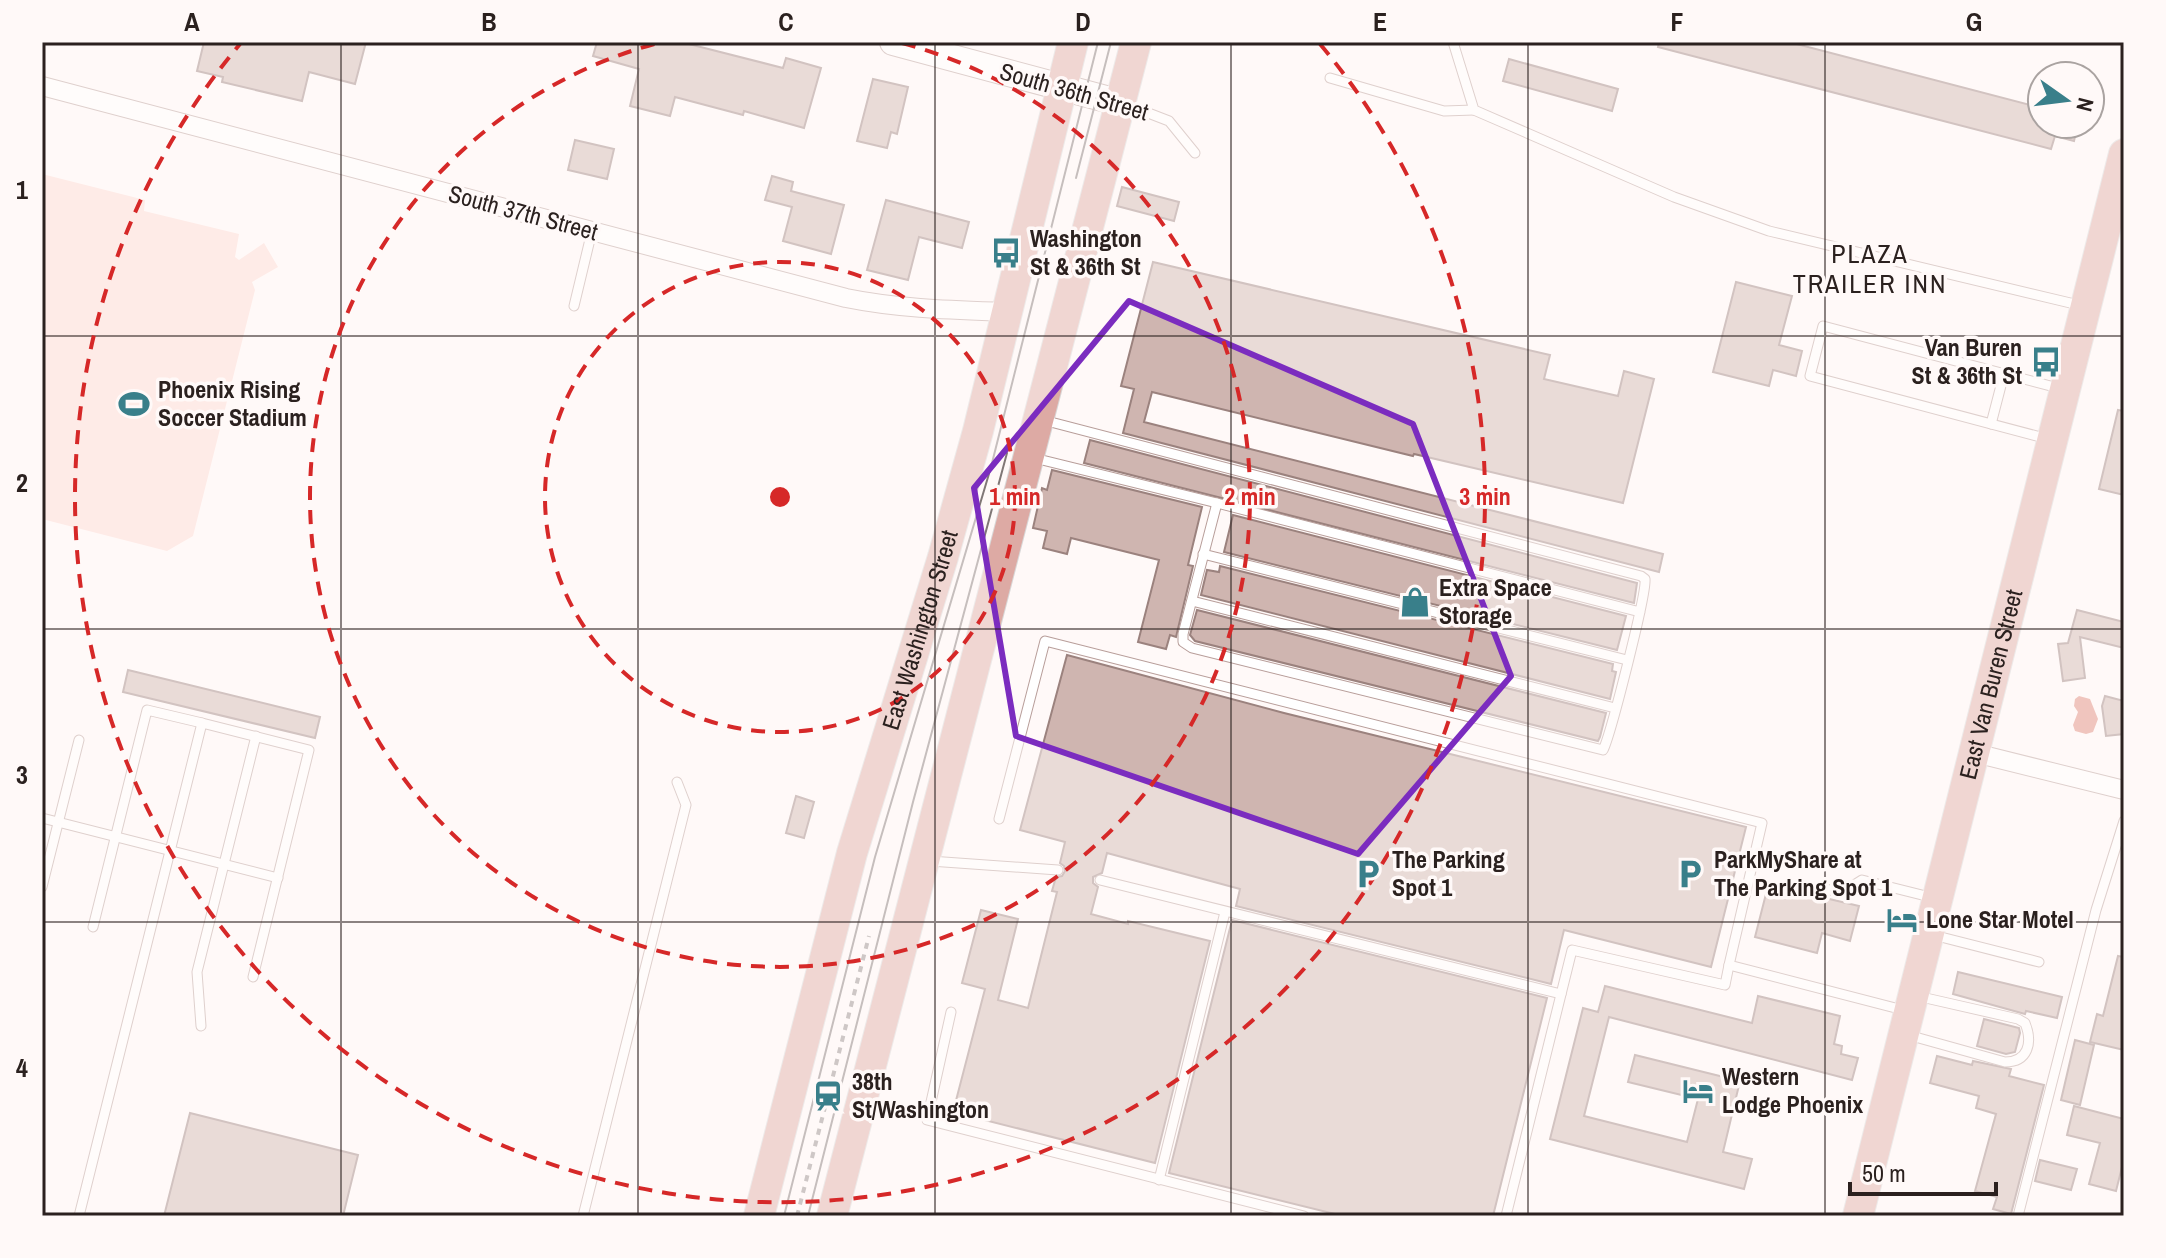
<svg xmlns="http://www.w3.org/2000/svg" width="2166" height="1258" font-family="'Archivo Narrow',sans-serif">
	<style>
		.green { fill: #fdd9d3 }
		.water { fill: #de8679 }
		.building { fill: #cfb5b0; stroke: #9b827e; stroke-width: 2 }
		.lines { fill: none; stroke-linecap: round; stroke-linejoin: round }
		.lane-casing { stroke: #b89e9a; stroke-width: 11 }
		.street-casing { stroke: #b89e9a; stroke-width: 20 }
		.secondary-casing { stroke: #b89e9a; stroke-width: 28 }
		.primary-casing { stroke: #d9d7d7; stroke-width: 32 }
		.path { stroke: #938b8a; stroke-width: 4; stroke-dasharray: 6 6; stroke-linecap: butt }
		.lane { stroke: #fff; stroke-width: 9 }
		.street { stroke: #fff; stroke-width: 18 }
		.secondary { stroke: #fff; stroke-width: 26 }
		.primary { stroke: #ddaaa4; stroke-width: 30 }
		.tram { stroke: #807776; stroke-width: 2 }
		.marked { fill: none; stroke: #7b2cbf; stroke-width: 6; stroke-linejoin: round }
		.grid { fill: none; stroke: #2b211f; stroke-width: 2; stroke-opacity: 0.55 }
		.ring { fill: none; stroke: #d62828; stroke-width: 4; stroke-dasharray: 14 10 }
		.labels { text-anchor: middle; stroke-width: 7; stroke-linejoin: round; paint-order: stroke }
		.street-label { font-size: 24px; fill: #2b211f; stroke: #fff9f8 }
		.poi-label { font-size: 24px; font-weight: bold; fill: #2b211f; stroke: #fff9f8; text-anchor: start }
		.neighbourhood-label { font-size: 26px; letter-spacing: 2px; fill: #2b211f; stroke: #fff9f8 }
		.centre { fill: #d62828; stroke: #fff9f8; stroke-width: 4 }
		.ring-label { font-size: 24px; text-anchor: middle; font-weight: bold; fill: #d62828; stroke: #fff9f8; stroke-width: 7; stroke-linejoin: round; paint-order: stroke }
		.neatline { fill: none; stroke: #2b211f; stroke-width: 3 }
		.grid-label { font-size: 26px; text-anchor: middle; font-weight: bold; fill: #2b211f }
	</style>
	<rect width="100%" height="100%" fill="#fff9f8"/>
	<path class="green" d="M42 174 145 200 144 211 239 234 235 257 239 260 264 243 278 267 252 282 255 290 193 536 167 551 42 519Z"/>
	<path class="water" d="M2079 696 2090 699 2098 719 2093 732 2086 734 2075 731 2073 725 2078 712 2074 706 2075 699Z"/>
	<g class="building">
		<path d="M204 42H366L355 84 309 72 302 101 222 82 223 77 197 71Z"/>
		<path d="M597 42H681L783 68 786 58 821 68 804 128 744 111 743 115 675 97 670 116 630 106 639 69 593 56Z"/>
		<path d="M1659 42H1789L2042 108V124H2078L2074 141 2055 136 2051 149 1658 47Z"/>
		<path d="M1509 59 1618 89 1612 111 1503 81Z"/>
		<path d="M873 79 908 87 897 134 891 132 887 148 857 141Z"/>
		<path d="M575 140 614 149 607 179 568 170Z"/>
		<path d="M772 176 793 182 791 191 844 205 831 254 783 241 792 207 765 200Z"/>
		<path d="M1122 187 1179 202 1174 221 1117 206Z"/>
		<path d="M886 200 969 222 962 248 919 237 908 280 867 270Z"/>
		<path d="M1153 262 1550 355 1544 379 1618 396 1624 371 1654 379 1623 503 1414 454 1413 456 1152 392 1144 422 1663 554 1659 572 1123 433 1134 389 1121 386Z"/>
		<path d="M1736 282 1792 296 1779 345 1802 351 1796 376 1773 370 1769 386 1713 372Z"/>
		<path d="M2118 410 2124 411V495L2099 489Z"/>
		<path d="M1090 440 1637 583 1634 603 1084 463Z"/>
		<path d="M1052 470 1202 507 1188 565 1193 566 1176 637 1170 635 1166 649 1138 642 1159 560 1071 538 1067 554 1043 548 1047 531 1033 528 1042 488 1047 490Z"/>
		<path d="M1233 515 1626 616 1617 650 1224 552Z"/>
		<path d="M1220 566 1613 664 1612 671 1616 672 1610 699 1201 595 1207 570 1219 572Z"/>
		<path d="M1197 610 1606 713 1600 737 1598 741 1195 641 1190 635Z"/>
		<path d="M2077 610 2124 622V648L2080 637 2085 678 2063 681 2058 644 2068 643Z"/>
		<path d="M1067 655 1284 713 1746 827 1711 967 1564 930 1551 984 1236 906 1240 889 1107 853 1102 873 1093 877V883L1098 887 1091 914 1128 924V921L1210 941 1155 1163 953 1112 985 989 962 983 981 910 1018 919 998 1000 1028 1008 1057 892 1052 891 1056 877 1062 876 1065 871 1064 866 1060 863 1065 842 1020 830Z"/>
		<path d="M128 670 320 717 315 738 123 692Z"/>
		<path d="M2105 696 2124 701V734L2106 736 2102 706Z"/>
		<path d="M796 796 814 802 804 838 786 833Z"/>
		<path d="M1769 882 1804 893 1859 906 1850 941 1822 933 1817 953 1755 937Z"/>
		<path d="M1232 920 1547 998 1493 1216H1343L1169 1173Z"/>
		<path d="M2118 956 2124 957V1050L2090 1042 2097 1014 2103 1016Z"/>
		<path d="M1958 972 2062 997 2057 1018 2026 1011 2025 1014 1953 994Z"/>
		<path d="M1605 986 1752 1023 1758 996 1840 1016 1834 1044 1842 1046 1841 1054 1858 1058 1852 1080 1609 1017 1584 1116 1687 1142 1698 1099 1628 1082 1635 1055 1740 1081 1723 1152 1752 1159 1744 1189 1550 1139 1583 1008 1598 1012Z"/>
		<path d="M1984 1019 2019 1028 2020 1033 2015 1052 2006 1054 1977 1046Z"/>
		<path d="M2075 1040 2094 1045 2080 1105 2061 1100Z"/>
		<path d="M1937 1056 1972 1065 1973 1061 2011 1069 2009 1076 2044 1085 2011 1214 1993 1209 1997 1197 1975 1191 1996 1114 1976 1108 1979 1096 1930 1083Z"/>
		<path d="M2074 1106 2124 1119V1159L2116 1191 2089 1184 2100 1143 2067 1135Z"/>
		<path d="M190 1113 358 1155 343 1216H164Z"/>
		<path d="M2040 1160 2077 1169 2071 1190 2035 1181Z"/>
	</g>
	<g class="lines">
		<g class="lane-casing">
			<g id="lane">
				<path d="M1453 42 1474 110 1674 197 1769 231 2083 306"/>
				<path d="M1330 78 1444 111 1474 110"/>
				<path d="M1125 104 1169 121 1195 153"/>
				<path d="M574 306 592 231"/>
				<path d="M1043 420 1641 576 1645 579C1647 593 1610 737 1603 750L1192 648 1183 642V634L1217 503 1640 612"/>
				<path d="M1991 424 2004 374"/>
				<path d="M2048 439 1810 376 1823 326 2062 389"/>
				<path d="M1034 458 1217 503"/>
				<path d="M1203 554 1627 660"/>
				<path d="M1192 601 1615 708"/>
				<path d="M42 818 278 878"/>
				<path d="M999 819 1045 641 1762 823 1729 965 1907 1011"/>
				<path d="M930 861 1058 870"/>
				<path d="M1100 880 1561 994"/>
				<path d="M1805 886 1843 892 1862 880 1934 898"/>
				<path d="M42 887 79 740"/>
				<path d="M93 927 147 710 202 723"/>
				<path d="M1933 935 2039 962"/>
				<path d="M951 1012 927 1120 1304 1216"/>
				<path d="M201 1026 197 972 256 736"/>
				<path d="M1908 1035 2005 1062C2028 1062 2033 1043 2025 1023L2018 1019 1917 996"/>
				<path d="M1159 1180 1225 912"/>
				<path d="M79 1216 202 723 309 750 253 977"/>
				<path d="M583 1216 686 805 677 782"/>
				<path d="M1506 1216 1572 950 1725 985 1729 965"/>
				<path d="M2018 1216 2096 910 2124 821"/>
			</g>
		</g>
		<g class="street-casing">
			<g id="street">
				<path d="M42 86 846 298C900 309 954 310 1009 312"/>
				<path d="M1975 753 2124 790"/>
			</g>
		</g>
		<g class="secondary-casing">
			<path id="secondary" d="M893 42 1121 103"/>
		</g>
		<g class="primary-casing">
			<g id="primary">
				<path id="s1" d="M759 1216 852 853 943 557 978 431 1073 42"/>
				<path d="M832 1216 1136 42"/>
				<path id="s2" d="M1858 1216 2124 154"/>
			</g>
		</g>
		<path class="path" d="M797 1216 869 936"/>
		<use href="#lane" class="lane"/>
		<use href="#street" class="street"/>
		<use href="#secondary" class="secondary"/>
		<use href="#primary" class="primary"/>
		<g class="tram">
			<path d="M1076 178 1111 42"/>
			<path d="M784 1216 875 857 991 467 1098 42"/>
			<path d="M808 1216 913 802 1007 453"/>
		</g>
	</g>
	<path d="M0 0H2166V1258H0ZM1129 301 1413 424 1511 676 1358 854 1016 736 974 488Z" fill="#fff9f8" fill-opacity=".55" fill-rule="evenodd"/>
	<path class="marked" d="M1129 301 1413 424 1511 676 1358 854 1016 736 974 488Z"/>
	<path class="grid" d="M341 42V1216M638 42V1216M935 42V1216M1231 42V1216M1528 42V1216M1825 42V1216M42 336H2124M42 629H2124M42 922H2124"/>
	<g class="ring">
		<circle cx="780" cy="497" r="235"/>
		<path d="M902 43A470 470 0 1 1 658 43"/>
		<path d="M1320 44A705 705 0 1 1 240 44"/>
	</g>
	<defs>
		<g id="bus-bare" transform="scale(2.4)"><path d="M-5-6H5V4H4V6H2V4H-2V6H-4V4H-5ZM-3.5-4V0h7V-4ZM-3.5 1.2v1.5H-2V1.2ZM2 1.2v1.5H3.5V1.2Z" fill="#397f8a" stroke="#fff9f8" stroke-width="2.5" paint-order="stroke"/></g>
		<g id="stadium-bare" transform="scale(2.4)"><path d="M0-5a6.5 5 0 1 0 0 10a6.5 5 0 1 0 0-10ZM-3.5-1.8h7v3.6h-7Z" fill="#397f8a" stroke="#fff9f8" stroke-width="2.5" paint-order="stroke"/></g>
		<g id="shop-bare" transform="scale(2.4)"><path d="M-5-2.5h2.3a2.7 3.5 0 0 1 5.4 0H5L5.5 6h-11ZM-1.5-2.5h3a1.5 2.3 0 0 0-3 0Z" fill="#397f8a" stroke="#fff9f8" stroke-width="2.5" paint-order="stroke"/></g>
		<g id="parking-bare" transform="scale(2.4)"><path d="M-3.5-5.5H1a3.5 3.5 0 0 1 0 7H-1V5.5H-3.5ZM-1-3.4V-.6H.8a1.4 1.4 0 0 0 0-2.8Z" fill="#397f8a" stroke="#fff9f8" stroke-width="2.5" paint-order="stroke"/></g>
		<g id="hotel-bare" transform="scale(2.4)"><path d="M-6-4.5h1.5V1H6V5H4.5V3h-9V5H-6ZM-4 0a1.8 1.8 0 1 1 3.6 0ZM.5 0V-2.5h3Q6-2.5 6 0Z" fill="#397f8a" stroke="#fff9f8" stroke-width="2.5" paint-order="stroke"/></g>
		<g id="station-bare" transform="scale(2.4)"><path d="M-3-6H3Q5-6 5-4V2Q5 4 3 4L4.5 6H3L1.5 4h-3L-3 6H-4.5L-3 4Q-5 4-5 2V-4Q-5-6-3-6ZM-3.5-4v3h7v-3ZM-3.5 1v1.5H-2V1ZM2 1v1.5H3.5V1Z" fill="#397f8a" stroke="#fff9f8" stroke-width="2.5" paint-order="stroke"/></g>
	</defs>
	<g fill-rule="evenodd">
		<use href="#bus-bare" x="1006" y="253"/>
		<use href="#bus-bare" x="2046" y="362"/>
		<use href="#stadium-bare" x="134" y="404"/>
		<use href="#shop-bare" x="1415" y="602"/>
		<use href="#parking-bare" x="1368" y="874"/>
		<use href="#parking-bare" x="1690" y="874"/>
		<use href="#hotel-bare" x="1902" y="920"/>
		<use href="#hotel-bare" x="1698" y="1091"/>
		<use href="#station-bare" x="828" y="1096"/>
	</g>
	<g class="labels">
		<g class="street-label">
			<text transform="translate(1074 92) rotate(16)" y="8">South 36th Street</text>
			<text transform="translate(523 213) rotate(15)" y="8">South 37th Street</text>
			<text dy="8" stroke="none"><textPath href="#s1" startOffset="608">East Washington Street</textPath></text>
			<text dy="8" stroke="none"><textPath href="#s2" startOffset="548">East Van Buren Street</textPath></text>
		</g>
		<g class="poi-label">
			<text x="1030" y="247">Washington<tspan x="1030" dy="28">St &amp; 36th St</tspan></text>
			<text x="2022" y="356" text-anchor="end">Van Buren<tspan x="2022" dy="28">St &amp; 36th St</tspan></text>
			<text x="158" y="398">Phoenix Rising<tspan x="158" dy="28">Soccer Stadium</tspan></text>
			<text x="1439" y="596">Extra Space<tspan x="1439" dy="28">Storage</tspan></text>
			<text x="1392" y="868">The Parking<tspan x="1392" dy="28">Spot 1</tspan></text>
			<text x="1714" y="868">ParkMyShare at<tspan x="1714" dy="28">The Parking Spot 1</tspan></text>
			<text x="1926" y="928">Lone Star Motel</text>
			<text x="1722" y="1085">Western<tspan x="1722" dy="28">Lodge Phoenix</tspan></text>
			<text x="852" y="1090">38th<tspan x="852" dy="28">St/Washington</tspan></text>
		</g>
		<g class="neighbourhood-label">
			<text x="1870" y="263">PLAZA<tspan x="1870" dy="30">TRAILER INN</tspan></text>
		</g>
	</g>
	<circle cx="780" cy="497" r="12" class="centre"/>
	<g class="ring-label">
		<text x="1015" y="505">1 min</text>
		<text x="1250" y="505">2 min</text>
		<text x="1485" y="505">3 min</text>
	</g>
	<rect width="2166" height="1258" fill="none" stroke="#fff9f8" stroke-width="88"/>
	<g transform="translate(2066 100) rotate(104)"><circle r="38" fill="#fff9f8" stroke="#aaa3a1" stroke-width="2"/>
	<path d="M0-6L14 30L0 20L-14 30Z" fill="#397f8a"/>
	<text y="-12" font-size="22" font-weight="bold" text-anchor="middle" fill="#2b211f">N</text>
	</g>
	<path d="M1850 1182v12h146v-12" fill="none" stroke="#2b211f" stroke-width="4"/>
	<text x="1862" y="1182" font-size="24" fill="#2b211f" stroke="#fff9f8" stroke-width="6" paint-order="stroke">50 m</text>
	<rect x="44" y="44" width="2078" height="1170" class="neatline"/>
	<g class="grid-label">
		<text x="192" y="31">A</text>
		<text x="489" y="31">B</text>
		<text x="786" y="31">C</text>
		<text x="1083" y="31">D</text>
		<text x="1380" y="31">E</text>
		<text x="1677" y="31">F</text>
		<text x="1974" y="31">G</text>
		<text x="22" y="199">1</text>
		<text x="22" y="492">2</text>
		<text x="22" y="784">3</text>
		<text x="22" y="1077">4</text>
	</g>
</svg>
